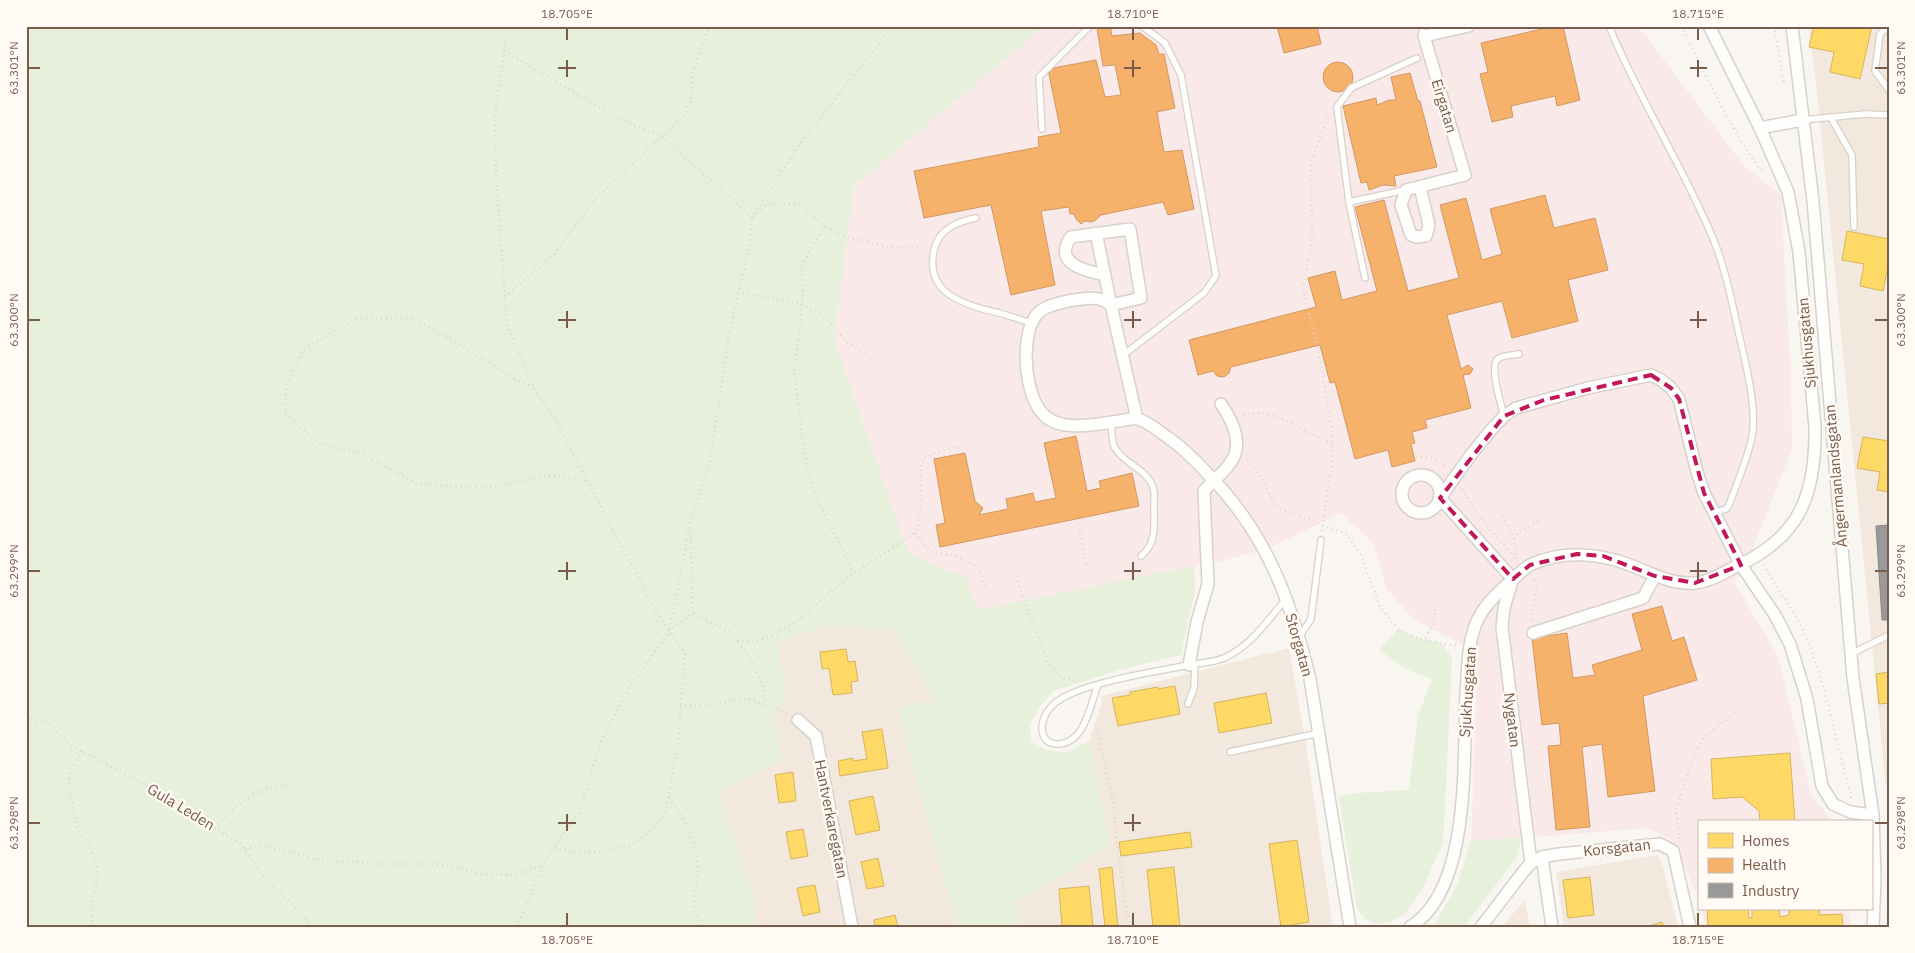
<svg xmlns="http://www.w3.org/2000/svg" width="1915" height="953" font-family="'IBM Plex Sans',sans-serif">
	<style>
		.residential { fill: #f2e8de }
		.medical { fill: #fae9e9 }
		.green { fill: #e7f0db }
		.homes { fill: #ffd966; stroke: #d7b45e }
		.health { fill: #f6b26b; stroke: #d19862 }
		.industry { fill: #999; stroke: #908782 }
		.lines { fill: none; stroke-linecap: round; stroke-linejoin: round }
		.lane-casing { stroke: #d7d1cb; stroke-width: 8 }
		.street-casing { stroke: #d7d1cb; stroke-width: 14 }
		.path { stroke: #dcd5d0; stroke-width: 2.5; stroke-dasharray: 1 4; stroke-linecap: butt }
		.lane { stroke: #fefefd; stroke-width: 5.5 }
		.street { stroke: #fefefd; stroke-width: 11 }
		.marked { fill: none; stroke: #c2185b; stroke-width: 4; stroke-dasharray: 10 6; stroke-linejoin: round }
		.ticks { fill: none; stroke: #7a5c4d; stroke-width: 2 }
		.labels { text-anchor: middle; stroke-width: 5; stroke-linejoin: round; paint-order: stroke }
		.street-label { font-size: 15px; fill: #7a5c4d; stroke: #fffaf3 }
		.neatline { fill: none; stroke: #7a5c4d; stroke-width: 2 }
		.ticks-label { font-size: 12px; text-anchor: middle; fill: #7a5c4d }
	</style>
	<rect width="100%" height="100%" fill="#f9f5f0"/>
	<g class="residential">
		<path d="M1808 26H1889V801L1885 777 1817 90Z"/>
		<path d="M826 627 895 629 936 701 898 708 957 927H756L754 898 718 791 782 761 774 716 785 697 778 641Z"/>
		<path d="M1289 648 1305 739 1333 927H1021L1014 903 1110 846 1089 741 1101 706 1102 696Z"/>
		<path d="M1658 855 1663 867 1678 927H1564L1556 872Z"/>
		<path d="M1525 900 1530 927H1501Z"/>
	</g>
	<g class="medical">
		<path d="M1045 26H1638L1746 168 1781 194 1791 380 1792 449 1742 575 1733 581 1778 656 1811 794 1834 822H1699V899L1673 841 1647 828 1521 838 1471 840 1478 650 1469 648 1413 619 1386 588 1374 544 1341 513 1267 549 1213 563 977 610 965 576 944 570 908 554 834 339 854 186Z"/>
		<path d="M1701 909H1849L1851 927H1706Z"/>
	</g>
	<g class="green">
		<path d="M26 26H1045L854 186 834 339 908 553 944 570 965 576 978 610 1194 566 1195 590 1181 655 1119 670 1054 691 1040 706 1030 724 1031 741 1045 750 1066 753 1089 741 1110 846 1015 902 1021 927H957L897 707 935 700 895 629 826 627 778 641 785 697 774 716 782 761 718 791 754 898 756 927H26Z"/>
		<path d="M1398 629 1414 637 1443 644 1452 659 1443 843 1422 889 1405 914 1389 922 1376 924 1364 918 1357 908 1339 797 1355 793 1409 790 1418 716 1432 679 1408 670 1379 650Z"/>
		<path d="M1521 838 1517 857 1464 927H1433L1457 886 1471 840Z"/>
	</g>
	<g class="homes">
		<path d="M1814 26H1872L1860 79 1830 72 1834 52 1809 47Z"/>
		<path d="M1847 231 1889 239V261L1883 291 1860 286 1864 264 1842 260Z"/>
		<path d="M1863 437 1889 441V492L1877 490 1880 472 1857 468Z"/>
		<path d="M846 649 848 662 855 661 858 681 851 682 852 693 833 695 829 668 822 669 820 652Z"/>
		<path d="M1889 672V703L1879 704 1876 674Z"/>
		<path d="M1175 686 1180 714 1118 726 1112 698 1130 695V692L1158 687V689Z"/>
		<path d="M1266 693 1272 723 1219 733 1214 703Z"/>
		<path d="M882 729 888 768 840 776 838 761 853 758V761L867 759 862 732Z"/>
		<path d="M1790 753 1795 822H1760L1759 811 1742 797 1713 799 1711 759Z"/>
		<path d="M793 772 796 801 779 803 775 775Z"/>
		<path d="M873 796 880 830 856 835 849 801Z"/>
		<path d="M803 829 808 856 791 859 786 832Z"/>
		<path d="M1190 832 1192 847 1121 856 1119 842Z"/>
		<path d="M1297 840 1309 922 1281 927 1269 844Z"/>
		<path d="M878 858 884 886 867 889 861 862Z"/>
		<path d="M1112 867 1118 927H1105L1099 869Z"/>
		<path d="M1174 867 1180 927H1153L1147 870Z"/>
		<path d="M1590 877 1594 915 1568 918 1563 880Z"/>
		<path d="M815 885 820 912 803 916 797 888Z"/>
		<path d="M1089 886 1093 927H1062L1059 889Z"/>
		<path d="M1707 909H1748L1749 918H1752V909H1779L1780 917 1789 915V909H1819L1820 915 1842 914 1843 927H1708Z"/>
		<path d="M895 915 898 927H875L874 920Z"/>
		<path d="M1662 922 1664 927H1646Z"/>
	</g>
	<g class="health">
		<path d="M1110 26 1112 36 1140 33 1156 45 1159 54H1164L1175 108 1157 112 1164 152 1182 150 1194 209 1168 215 1163 202 1101 215 1096 220 1091 222 1085 221 1081 224 1076 219 1074 214H1070L1069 207 1041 211 1055 285 1011 295 991 205 924 218 914 171 1039 147 1038 137 1061 133 1048 69 1096 60 1105 97 1121 95 1115 65 1103 66 1097 28Z"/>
		<path d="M1277 26H1317L1321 44 1284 53Z"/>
		<path d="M1555 26H1563L1580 100 1557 106 1555 96 1511 106 1513 117 1492 122 1480 74 1488 72 1481 43Z"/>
		<circle cx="1338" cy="77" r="15"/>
		<path d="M1410 73 1418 101H1420L1437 167 1394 176 1396 186 1383 185 1369 190 1367 182 1361 183 1343 106 1376 98 1377 105 1389 100H1396L1391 77Z"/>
		<path d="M1545 195 1554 228 1595 218 1608 270 1568 280 1578 321 1512 338 1502 301 1447 315 1461 369 1468 365 1473 369 1470 374 1463 375 1471 408 1425 420 1427 428 1412 432 1415 443 1411 444 1415 461 1392 467 1388 450 1355 459 1335 382 1330 383 1320 345 1231 367 1229 373 1224 377 1217 376 1213 371 1198 375 1189 340 1316 307 1308 278 1335 271 1342 300 1377 291 1355 207 1384 200 1408 291 1459 278 1440 205 1466 198 1482 260 1502 254 1490 209Z"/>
		<path d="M1076 436 1087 491 1101 488 1099 481 1132 473 1139 506 940 547 936 525 945 523 934 459 965 453 975 501 983 508 979 515 1008 509 1006 499 1033 493 1035 502 1056 498 1044 443Z"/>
		<path d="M1662 606 1672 641 1684 637 1697 680 1643 696 1655 791 1608 797 1602 744 1582 747 1590 827 1556 830 1548 746 1561 745 1559 723 1542 725 1532 638 1567 633 1573 678 1595 675 1592 665 1642 650 1632 614Z"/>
	</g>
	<path class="industry" d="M1889 525V620H1882L1876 526Z"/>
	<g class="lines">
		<g class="lane-casing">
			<g id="lane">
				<path d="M1421 26 1424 36"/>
				<path d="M1609 26C1639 100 1684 167 1714 241 1727 273 1733 309 1741 343 1747 369 1757 410 1752 437 1747 460 1737 483 1729 505L1726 509 1714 513"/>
				<path d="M1889 30 1885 29 1880 34 1875 71 1889 90"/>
				<path d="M1831 118 1852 155 1854 227"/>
				<path d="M1802 120 1865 114 1889 115"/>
				<path d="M1042 129 1039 77 1090 26"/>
				<path d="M1349 202 1405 190"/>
				<path d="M976 218C956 222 939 229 934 250 924 295 966 305 999 313 1010 316 1021 320 1032 323"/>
				<path d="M1365 278 1349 202 1337 107 1351 88 1417 58"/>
				<path d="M1122 356 1204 293 1216 276 1181 75 1165 43 1142 26"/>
				<path d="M1504 416C1501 405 1488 363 1499 358 1505 355 1513 355 1519 354"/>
				<path d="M1111 422C1112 430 1111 441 1115 448 1124 464 1147 469 1153 487 1155 492 1154 501 1154 506 1154 524 1157 544 1141 556"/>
				<path d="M1300 636 1311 619 1321 540"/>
				<path d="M1851 654 1889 635"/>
				<path d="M1098 685C1090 704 1086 742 1059 744 1056 744 1052 744 1049 742 1042 738 1041 728 1043 721 1045 714 1049 708 1055 703 1080 682 1161 671 1194 664 1203 663 1215 662 1224 658 1251 646 1267 621 1286 599"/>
				<path d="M1188 704 1194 688 1195 664"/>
				<path d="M1230 752 1319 733"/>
			</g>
		</g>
		<g class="street-casing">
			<g id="street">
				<path d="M1792 26 1813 201 1853 678 1873 815 1875 879 1873 927"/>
				<path d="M1760 128 1802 120"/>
				<path d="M1420 187 1429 225 1426 236 1417 237 1411 235 1401 205 1406 190 1465 175 1424 36 1469 26"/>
				<path d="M1096 233 1111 305 1141 298 1130 229 1071 237C1052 264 1086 271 1105 275"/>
				<path d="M1137 419 1111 305C1099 294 1082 299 1068 301 1056 304 1042 306 1035 317 1020 339 1025 396 1043 414 1060 433 1096 424 1119 421 1124 420 1133 418 1138 419 1149 422 1161 433 1170 439 1184 449 1195 460 1206 472 1266 532 1290 598 1310 679L1350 927"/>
				<circle cx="1421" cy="494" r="19"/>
				<path d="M1513 579 1440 498 1470 456 1491 430 1504 416 1516 408 1588 388 1651 375 1661 380 1671 388 1679 399 1697 472 1704 493 1741 565 1775 615 1790 644 1807 699 1822 786 1833 804 1850 812 1873 815"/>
				<path d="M1512 581 1504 608 1502 627 1531 863"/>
				<path d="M1533 633 1643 598 1655 576"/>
				<path d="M1189 665 1197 622 1208 584 1204 491C1212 481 1224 473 1231 462 1244 443 1232 420 1221 404"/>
				<path d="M798 720 816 736 852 927"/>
				<path d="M1542 857 1552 927"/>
				<path d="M1410 927C1472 890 1463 756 1466 693 1468 668 1467 642 1478 619 1485 605 1497 593 1509 583 1515 577 1523 569 1530 565 1562 550 1599 553 1630 565 1651 573 1672 585 1695 583 1709 582 1723 573 1735 567 1800 538 1816 495 1815 427L1799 252 1788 192 1760 128 1709 26"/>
				<path d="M1481 927 1523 872 1531 863 1542 857 1559 854 1660 844 1673 851 1690 927"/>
			</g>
		</g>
		<g class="path">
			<path d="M508 26 495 114 496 175 507 326 534 388 559 426 615 535 641 581 653 608 685 653 678 744 665 815 650 831 630 845 601 852 580 853 555 847"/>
			<path d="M1681 26C1706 75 1728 125 1760 169L1765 170"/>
			<path d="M1774 26 1784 84"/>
			<path d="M504 51 621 120 661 136 752 217 799 145 893 26"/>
			<path d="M825 226 802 264 803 291 799 337 794 368 802 435 808 473 819 504 854 573"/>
			<path d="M738 292 802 304 827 319 847 342 865 353"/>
			<path d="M505 297 554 254 594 200 684 116 691 101 692 74 705 36 711 26"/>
			<path d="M533 388 511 377 464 347 412 318H358L304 349 286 387 285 413 319 443 361 454 418 484 488 488 545 475 587 481"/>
			<path d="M1243 415C1277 405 1302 434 1332 443"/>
			<path d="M1416 456 1432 458 1446 466"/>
			<path d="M1247 460 1263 479 1269 495 1279 508 1347 534 1361 555 1380 607 1398 629 1414 637 1424 640"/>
			<path d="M1462 489 1478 515 1516 559"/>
			<path d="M1503 516 1514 538"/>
			<path d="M1078 524 1087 567"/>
			<path d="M1322 531 1332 464V431L1320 359 1303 287 1312 243 1311 162 1328 117"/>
			<path d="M915 533 931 552 957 556 979 568 986 587"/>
			<path d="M1516 559 1514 538 1520 531 1539 521"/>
			<path d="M1764 565C1776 589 1795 610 1805 635 1827 686 1835 741 1851 794V799"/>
			<path d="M1017 581 1048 663 1062 678 1075 680"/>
			<path d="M1435 609 1434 623 1424 640 1458 646"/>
			<path d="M693 613 732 633 752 662 764 688 763 696 768 704 787 714"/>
			<path d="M1531 620 1537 586 1533 577"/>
			<path d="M670 629 689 529"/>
			<path d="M737 641C784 645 814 603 847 578 869 562 893 549 915 533 926 510 917 483 923 458L950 448 963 447"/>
			<path d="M680 706 716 704 737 699H752L761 704H768"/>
			<path d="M26 718 50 724 71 746 128 775 241 844 261 874 290 902 312 927"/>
			<path d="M1096 724 1114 805 1116 841 1129 927"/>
			<path d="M82 751 69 774 70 795 78 831 87 841 97 864V881L91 906 93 927"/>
			<path d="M669 798C685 817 697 844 698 870 699 881 692 893 694 905 694 912 699 920 702 927"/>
			<path d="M215 828C239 801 254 789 291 785"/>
			<path d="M1679 839 1676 809 1694 755 1704 737 1737 711"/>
			<path d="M1889 847V825"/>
			<path d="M245 849 264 845 306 857 329 862 350 861 373 864H435L456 867 479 874 514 875 542 866"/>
			<path d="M517 927 544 862 579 812 601 742 630 686 670 630 693 613 690 522 710 463 729 334 749 248 752 217 770 203 799 204 825 226 840 235 888 247 925 248"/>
		</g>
		<use href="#lane" class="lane"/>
		<use href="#street" class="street"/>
	</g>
	<path class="marked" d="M1651 375 1671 388 1679 399 1704 493 1741 565 1695 583 1655 576 1603 556 1577 554 1530 565 1513 579 1440 498 1504 416 1544 400Z"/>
	<path class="ticks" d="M567 28V40M1133 28V40M1698 28V40M567 60V77M1133 60V77M1698 60V77M28 68H40M558 68H576M1124 68H1141M1690 68H1707M1875 68H1888M567 311V328M1133 311V328M1698 311V328M28 320H40M558 320H576M1124 320H1141M1690 320H1707M1875 320H1888M567 562V580M1133 562V580M1698 562V580M28 571H40M558 571H576M1124 571H1141M1690 571H1707M1875 571H1888M567 814V831M1133 814V831M28 823H40M558 823H576M1124 823H1141M1875 823H1888M567 913V926M1133 913V926M1698 913V926"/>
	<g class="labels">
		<g class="street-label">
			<text transform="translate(1444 106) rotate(73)" y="5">Eirgatan</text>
			<text transform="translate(1807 343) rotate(-95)" y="5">Sjukhusgatan</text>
			<text transform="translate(1836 476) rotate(-95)" y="5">Ångermanlandsgatan</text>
			<text transform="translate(1299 645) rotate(74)" y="5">Storgatan</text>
			<text transform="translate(1468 692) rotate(-86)" y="5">Sjukhusgatan</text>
			<text transform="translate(1512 720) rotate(83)" y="5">Nygatan</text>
			<text transform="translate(181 807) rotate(31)" y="5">Gula Leden</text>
			<text transform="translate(831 819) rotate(79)" y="5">Hantverkaregatan</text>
			<text transform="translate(1617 848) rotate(-6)" y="5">Korsgatan</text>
		</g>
	</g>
	<rect width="1915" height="953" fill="none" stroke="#fffaf3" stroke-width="55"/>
	<rect x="1698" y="820" width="175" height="90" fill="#fffaf3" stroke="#cabbb1"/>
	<rect x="1708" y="833" width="25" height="15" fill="#ffd966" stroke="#cabbb1"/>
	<text x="1742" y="846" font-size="15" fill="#7a5c4d">Homes</text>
	<rect x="1708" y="858" width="25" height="15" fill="#f6b26b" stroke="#cabbb1"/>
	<text x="1742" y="870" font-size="15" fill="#7a5c4d">Health</text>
	<rect x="1708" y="883" width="25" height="15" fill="#999999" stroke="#cabbb1"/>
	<text x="1742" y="896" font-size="15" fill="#7a5c4d">Industry</text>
	<rect x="28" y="28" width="1860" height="898" class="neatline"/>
	<g class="ticks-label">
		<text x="567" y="18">18.705°E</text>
		<text x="1133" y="18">18.710°E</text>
		<text x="1698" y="18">18.715°E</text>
		<text transform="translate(14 68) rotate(-90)" y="4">63.301°N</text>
		<text transform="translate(1901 68) rotate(-90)" y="4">63.301°N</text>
		<text transform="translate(14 320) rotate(-90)" y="4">63.300°N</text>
		<text transform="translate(1901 320) rotate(-90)" y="4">63.300°N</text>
		<text transform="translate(14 571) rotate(-90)" y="4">63.299°N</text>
		<text transform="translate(1901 571) rotate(-90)" y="4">63.299°N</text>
		<text transform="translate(14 823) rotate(-90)" y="4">63.298°N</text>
		<text transform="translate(1901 823) rotate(-90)" y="4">63.298°N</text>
		<text x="567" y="944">18.705°E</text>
		<text x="1133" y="944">18.710°E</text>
		<text x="1698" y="944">18.715°E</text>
	</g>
</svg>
